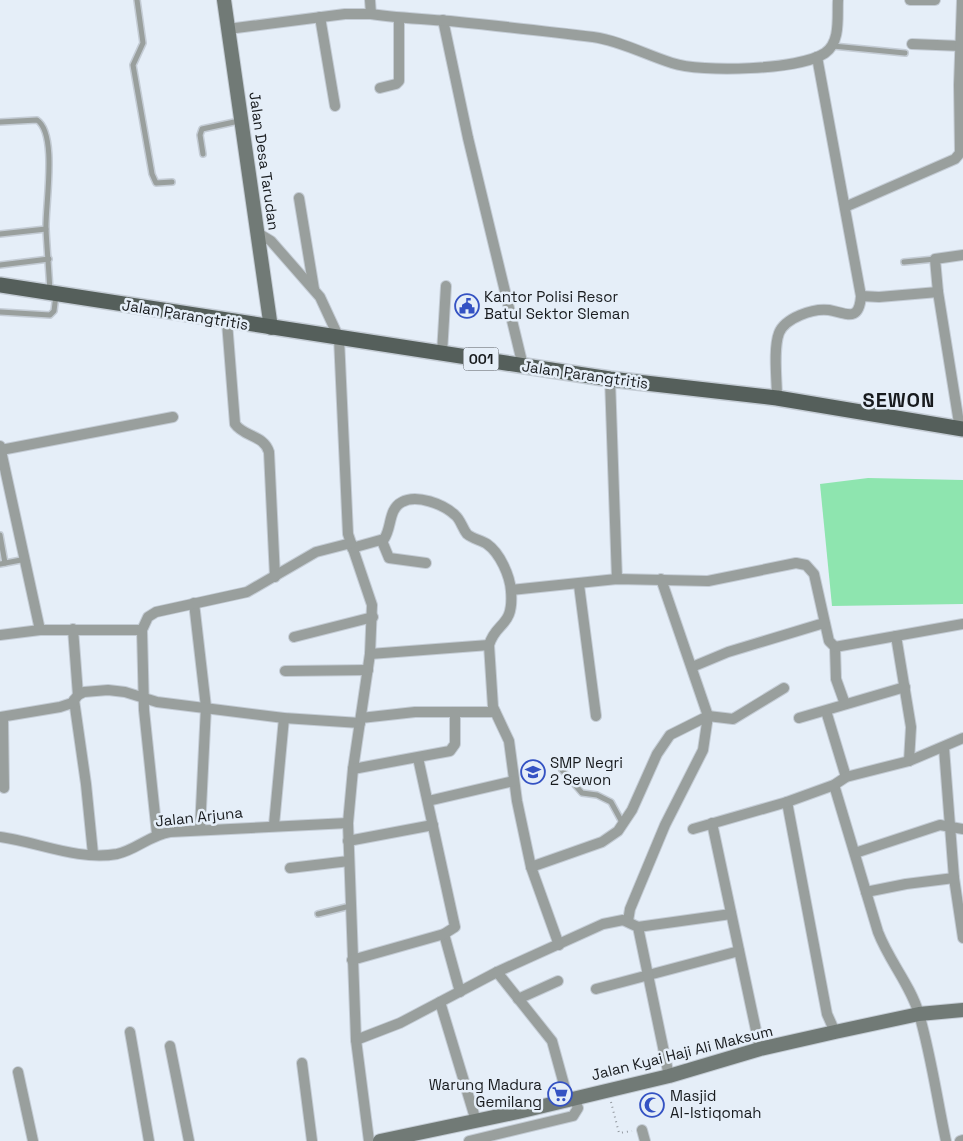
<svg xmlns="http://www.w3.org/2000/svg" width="963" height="1141" font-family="'Space Grotesk',sans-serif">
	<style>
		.green { fill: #8ee5af }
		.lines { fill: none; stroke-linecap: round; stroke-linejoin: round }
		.lane-casing { stroke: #c4ccd5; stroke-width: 8 }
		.street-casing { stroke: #c4ccd5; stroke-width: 12 }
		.secondary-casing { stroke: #c4ccd5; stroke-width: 16 }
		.primary-casing { stroke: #c4ccd5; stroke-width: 18 }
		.path { stroke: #949aa1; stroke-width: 2; stroke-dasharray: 1 4; stroke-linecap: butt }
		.lane { stroke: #999f9d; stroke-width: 5 }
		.street { stroke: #999f9d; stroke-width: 10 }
		.secondary { stroke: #717a76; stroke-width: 14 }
		.primary { stroke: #555f5b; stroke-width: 15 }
		.labels { text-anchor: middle; stroke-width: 5; stroke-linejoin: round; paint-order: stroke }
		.shield { fill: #e5eef8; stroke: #565a5f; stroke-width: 1 }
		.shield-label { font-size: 14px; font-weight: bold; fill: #181b1e }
		.street-label { font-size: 15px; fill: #181b1e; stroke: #e5eef8 }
		.poi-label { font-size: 15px; fill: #181b1e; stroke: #e5eef8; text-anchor: start }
		.district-label { font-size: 20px; font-weight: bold; letter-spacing: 1px; fill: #181b1e; stroke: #e5eef8 }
	</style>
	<rect width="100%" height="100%" fill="#e5eef8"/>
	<path class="green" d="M868 478 963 480V604L832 606 820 484Z"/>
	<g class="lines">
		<g class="lane-casing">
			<g id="lane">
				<path d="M137 0 143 43 133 65 152 174 156 183 172 182"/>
				<path d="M833 46 905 53"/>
				<path d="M0 122 37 120C58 134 45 206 46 229 47 250 49 271 50 292"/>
				<path d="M203 154 200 135 202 129 239 121"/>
				<path d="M0 234 46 229"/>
				<path d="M904 262 935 259"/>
				<path d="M0 265 49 259"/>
				<path d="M0 312 50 315 54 311 56 295"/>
				<path d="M0 535 5 563"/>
				<path d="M0 564 26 559"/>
				<path d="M562 770 582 793 597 795 611 802 623 824"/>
				<path d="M318 914 350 906"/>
			</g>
		</g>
		<g class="street-casing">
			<g id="street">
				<path d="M370 0 371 14"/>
				<path d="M910 0H935"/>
				<path d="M320 17 335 106"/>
				<path d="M443 20 468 138 523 366"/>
				<path d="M228 29 345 14H371C397 18 423 19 450 21 498 26 546 31 593 37 621 41 646 55 672 63 701 73 800 70 825 53 841 42 837 17 838 0"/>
				<path d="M912 44 961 46"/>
				<path d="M380 88 396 84 399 81V18"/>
				<path d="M299 198 314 289"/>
				<path d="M845 207 955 159 960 153 959 85 962 0"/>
				<path d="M258 233 271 241 320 297 339 338 348 534 372 605 370 654 353 769 348 823 356 1040 369 1141"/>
				<path d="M861 296 879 297 938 292"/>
				<path d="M227 322 235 424C244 437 264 435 269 452L275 577"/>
				<path d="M442 353 446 286"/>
				<path d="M610 379 617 579"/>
				<path d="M777 398C777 380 773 349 779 333 785 318 813 308 829 310 846 313 859 323 861 296L817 57"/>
				<path d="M960 429 938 292 935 259 963 255"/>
				<path d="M0 446 40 630"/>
				<path d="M1 450 173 417"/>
				<path d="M382 541 389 558 426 563"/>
				<path d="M352 548 384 539C392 528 388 509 402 502 417 494 443 504 455 515 461 520 462 528 467 534 473 539 481 540 487 544 500 553 510 576 511 591 514 628 496 621 489 645L493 707 509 741 517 801 531 867 559 945"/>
				<path d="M579 585 596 716"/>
				<path d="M511 590 617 579 708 581 796 563 806 565 814 574 829 641 835 647 836 679 845 704"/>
				<path d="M194 603 206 707 200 829"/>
				<path d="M73 629 78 695"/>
				<path d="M0 635 40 630H142"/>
				<path d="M896 636 911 727 909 761"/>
				<path d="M294 637 373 617"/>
				<path d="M835 647 963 624"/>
				<path d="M370 654 489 645"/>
				<path d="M692 667 728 652 824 623"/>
				<path d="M285 671 368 670"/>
				<path d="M74 700 86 784 93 854"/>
				<path d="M826 711 846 777"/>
				<path d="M0 717 60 707 72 703 78 695 84 692 108 690 125 692 157 702 284 718 360 723"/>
				<path d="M3 717 4 788"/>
				<path d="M361 718 415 712H495"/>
				<path d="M799 718 905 687"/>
				<path d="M944 748 954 878 963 938"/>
				<path d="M353 769 450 751 455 744V712"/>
				<path d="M834 785 878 932C889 961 910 984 919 1014 931 1055 937 1099 946 1141"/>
				<path d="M428 801 514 781"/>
				<path d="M787 802 827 1014 835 1032"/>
				<path d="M712 823 760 1049"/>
				<path d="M274 825 284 718"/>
				<path d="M693 829 787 802 834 785 846 777 909 761 963 738"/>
				<path d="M157 834 144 710 142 630 148 617 156 612 247 592 316 552 351 543"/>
				<path d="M0 837C38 842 78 861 117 854 136 850 150 835 170 832L348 823"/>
				<path d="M348 841 433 825"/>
				<path d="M855 853 940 825 963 829"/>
				<path d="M531 867 602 842 618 831 632 810 657 754 670 735 708 716 733 719 784 688"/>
				<path d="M290 868 349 861"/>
				<path d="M866 892 906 884 954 878"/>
				<path d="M628 921 630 909 665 825 703 750 708 716 661 579"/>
				<path d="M638 927 731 914"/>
				<path d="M444 934 460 992"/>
				<path d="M352 960 444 934 455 927 418 758"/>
				<path d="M497 972 552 1041 568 1099"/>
				<path d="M596 989 739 951"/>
				<path d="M518 999 558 981"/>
				<path d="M440 1002 476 1121"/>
				<path d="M130 1032 149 1141"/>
				<path d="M356 1040 400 1023 497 972 603 924 623 920 638 927 669 1076"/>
				<path d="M170 1046 189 1141"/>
				<path d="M302 1063 312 1141"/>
				<path d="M18 1072 33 1141"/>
				<path d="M642 1130 645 1141"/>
				<path d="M469 1141 573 1116 578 1108 574 1098"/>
				<path d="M960 1141 963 1140"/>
			</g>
		</g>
		<g class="secondary-casing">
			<g id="secondary">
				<path d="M224 0 271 328"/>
				<path d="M380 1141 518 1112 669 1076 760 1049 835 1032 919 1014 963 1010"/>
			</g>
		</g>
		<g class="primary-casing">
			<path id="primary" d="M0 285 610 379 777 398 963 429"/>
		</g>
		<path class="path" d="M611 1102 619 1133 632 1131"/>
		<use href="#lane" class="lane"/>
		<use href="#street" class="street"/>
		<use href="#secondary" class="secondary"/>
		<use href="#primary" class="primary"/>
	</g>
	<defs>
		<g id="civic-ring" transform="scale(1.25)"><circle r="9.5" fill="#e5eef8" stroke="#3452c3" stroke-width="1.5"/><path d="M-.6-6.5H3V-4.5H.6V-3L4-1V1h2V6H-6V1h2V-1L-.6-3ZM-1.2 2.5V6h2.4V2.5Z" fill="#3452c3"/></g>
		<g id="school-ring" transform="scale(1.25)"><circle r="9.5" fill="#e5eef8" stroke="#3452c3" stroke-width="1.5"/><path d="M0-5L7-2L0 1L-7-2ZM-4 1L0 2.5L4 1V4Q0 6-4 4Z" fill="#3452c3"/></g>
		<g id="supermarket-ring" transform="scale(1.25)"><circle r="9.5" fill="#e5eef8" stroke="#3452c3" stroke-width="1.5"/><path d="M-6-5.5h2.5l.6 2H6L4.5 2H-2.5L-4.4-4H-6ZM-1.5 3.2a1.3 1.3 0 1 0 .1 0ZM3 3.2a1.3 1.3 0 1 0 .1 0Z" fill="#3452c3"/></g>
		<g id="mosque-ring" transform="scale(1.25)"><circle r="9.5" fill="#e5eef8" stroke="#3452c3" stroke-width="1.5"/><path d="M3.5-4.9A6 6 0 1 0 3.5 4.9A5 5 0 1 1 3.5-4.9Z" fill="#3452c3"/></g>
	</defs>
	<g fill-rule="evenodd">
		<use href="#civic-ring" x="467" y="306"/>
		<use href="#school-ring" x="533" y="772"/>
		<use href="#supermarket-ring" x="560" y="1094"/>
		<use href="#mosque-ring" x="652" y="1105"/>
	</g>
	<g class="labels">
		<rect class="shield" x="463.5" y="347.5" width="35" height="23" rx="4"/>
		<g class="shield-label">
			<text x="481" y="364">001</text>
		</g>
		<g class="street-label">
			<text transform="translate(264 161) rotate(82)" y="5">Jalan Desa Tarudan</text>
			<text transform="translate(185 315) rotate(9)" y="5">Jalan Parangtritis</text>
			<text transform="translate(585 375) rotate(8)" y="5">Jalan Parangtritis</text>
			<text transform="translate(199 817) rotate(-6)" y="5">Jalan Arjuna</text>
			<text transform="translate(682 1053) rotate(-14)" y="5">Jalan Kyai Haji Ali Maksum</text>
		</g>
		<g class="poi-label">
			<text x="484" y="302">Kantor Polisi Resor<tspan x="484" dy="17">Batul Sektor Sleman</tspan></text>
			<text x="550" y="768">SMP Negri<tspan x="550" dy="17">2 Sewon</tspan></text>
			<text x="542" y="1090" text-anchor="end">Warung Madura<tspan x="542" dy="17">Gemilang</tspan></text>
			<text x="670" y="1101">Masjid<tspan x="670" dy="17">Al-Istiqomah</tspan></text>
		</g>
		<g class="district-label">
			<text x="899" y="407">SEWON</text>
		</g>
	</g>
</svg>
